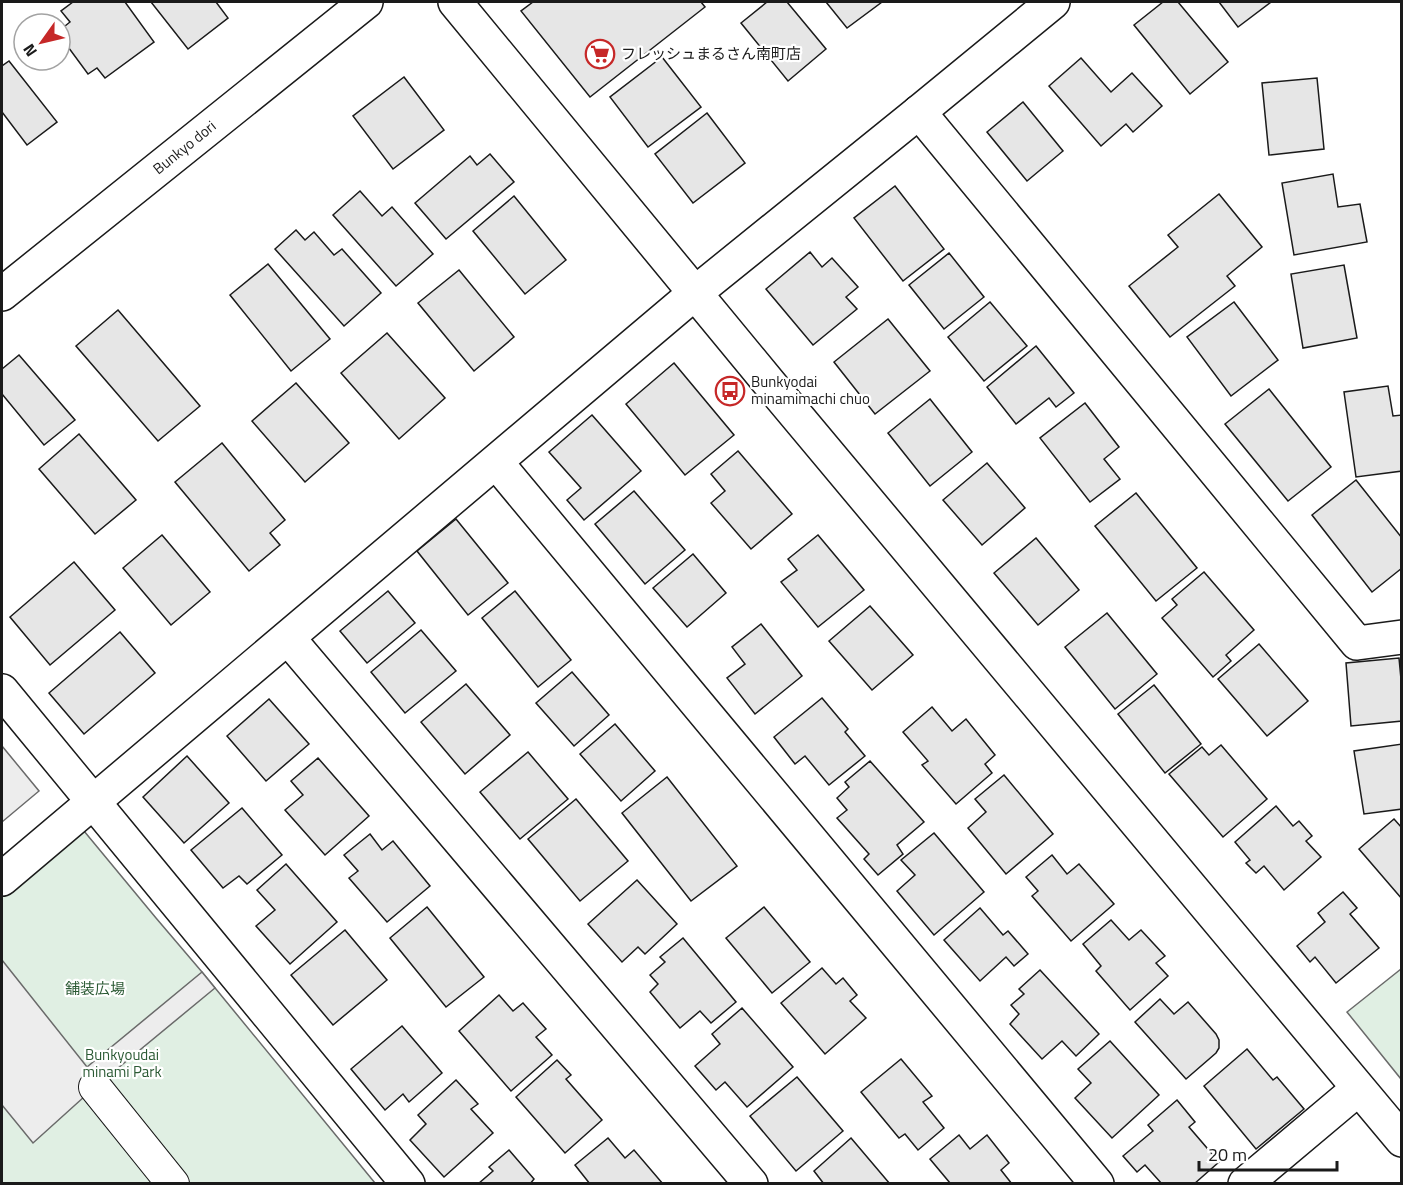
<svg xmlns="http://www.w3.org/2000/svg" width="1403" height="1185" font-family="'Titillium Web','Noto Sans JP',sans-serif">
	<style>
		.green { fill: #e0efe3; stroke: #6a6a6a; stroke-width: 1.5 }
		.parking { fill: #ededed; stroke: #6a6a6a; stroke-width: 1.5 }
		.building { fill: #e6e6e6; stroke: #1a1a1a; stroke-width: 1.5 }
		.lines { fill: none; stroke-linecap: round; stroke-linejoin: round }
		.pedestrian-casing { stroke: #1a1a1a; stroke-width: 34 }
		.minor-casing { stroke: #1a1a1a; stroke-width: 36 }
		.tertiary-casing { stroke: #1a1a1a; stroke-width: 36 }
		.pedestrian { stroke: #fff; stroke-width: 32 }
		.minor { stroke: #fff; stroke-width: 33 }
		.tertiary { stroke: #fff; stroke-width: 33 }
		.labels { text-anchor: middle; stroke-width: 4.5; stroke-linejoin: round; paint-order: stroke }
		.poi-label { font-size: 15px; fill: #1a1a1a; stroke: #fff; text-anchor: start }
		.street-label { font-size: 15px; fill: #1a1a1a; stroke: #fff }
		.park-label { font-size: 15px; fill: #2b5a34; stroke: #fff }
	</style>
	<rect width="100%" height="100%" fill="#fff"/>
	<g class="green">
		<path d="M84 831 156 918 202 972 375 1183 2 1184V895Z"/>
		<path d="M1401 969V1079L1347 1012Z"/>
	</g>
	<g class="parking">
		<path d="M2 746 39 791 2 822Z"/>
		<path d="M2 960 87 1067 202 972 215 988 95 1087 33 1143 2 1105Z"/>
	</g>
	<g class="building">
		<path d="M73 2H125L154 42 105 78 97 68 88 74 60 36V30L70 22 61 11Z"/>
		<path d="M151 2H216L228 18 188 49Z"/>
		<path d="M533 2H701L705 7 590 97 521 11Z"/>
		<path d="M767 2H787L826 49 788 81 741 23Z"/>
		<path d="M826 2H882L847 28Z"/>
		<path d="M1163 2H1178L1228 62 1190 94 1134 25Z"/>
		<path d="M1219 2H1271L1238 27Z"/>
		<path d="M662 57 701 107 648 147 610 97Z"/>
		<path d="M1081 58 1111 92 1132 73 1162 106 1133 132 1126 124 1101 146 1049 86Z"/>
		<path d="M9 61 57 122 27 145 2 112V66Z"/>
		<path d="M404 77 444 130 393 169 353 116Z"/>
		<path d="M1317 78 1324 149 1269 155 1262 83Z"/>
		<path d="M1023 102 1063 151 1027 181 987 132Z"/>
		<path d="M707 113 745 163 693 203 655 154Z"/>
		<path d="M490 154 514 182 446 239 415 203 470 156 477 165Z"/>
		<path d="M1333 174 1338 207 1360 204 1367 242 1294 255 1282 183Z"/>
		<path d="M895 186 944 249 903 281 854 218Z"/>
		<path d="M360 191 382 216 392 207 433 254 396 286 333 215Z"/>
		<path d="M1219 194 1262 247 1227 276 1235 286 1170 337 1129 286 1178 247 1168 235Z"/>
		<path d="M514 196 566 260 525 294 473 231Z"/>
		<path d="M296 230 305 240 314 232 334 255 342 249 381 293 344 326 275 249Z"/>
		<path d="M810 252 822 267 832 258 858 287 846 297 857 309 813 345 766 289Z"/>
		<path d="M949 253 984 297 944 329 909 285Z"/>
		<path d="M268 264 330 339 291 371 230 295Z"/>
		<path d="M1344 265 1357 338 1303 348 1291 274Z"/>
		<path d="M459 270 514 337 474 371 418 303Z"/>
		<path d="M990 302 1027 346 984 381 948 337Z"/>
		<path d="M1234 302 1278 360 1231 396 1187 337Z"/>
		<path d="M118 310 200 406 158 441 76 346Z"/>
		<path d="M888 319 930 371 875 414 834 362Z"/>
		<path d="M387 333 445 398 399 439 341 373Z"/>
		<path d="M1036 346 1074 393 1056 407 1049 398 1016 424 987 387Z"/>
		<path d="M19 355 75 420 44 445 2 394V369Z"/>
		<path d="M674 363 734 435 685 475 626 404Z"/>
		<path d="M296 383 349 443 305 482 252 421Z"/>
		<path d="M1388 386 1393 416 1402 415V471L1356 477 1344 392Z"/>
		<path d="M1269 389 1331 467 1288 501 1225 424Z"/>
		<path d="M930 399 972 452 930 486 888 433Z"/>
		<path d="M1085 403 1119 447 1104 459 1120 479 1090 502 1040 438Z"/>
		<path d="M592 415 641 471 584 520 567 500 581 488 549 452Z"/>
		<path d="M79 434 136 500 95 534 39 469Z"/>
		<path d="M222 443 285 520 270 533 280 545 249 571 175 482Z"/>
		<path d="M738 451 792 514 751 549 711 503 725 491 711 474Z"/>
		<path d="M987 463 1025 508 982 545 943 500Z"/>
		<path d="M1356 480 1402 538V568L1372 592 1312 515Z"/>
		<path d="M634 491 685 550 645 584 595 524Z"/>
		<path d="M1136 493 1197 568 1156 601 1095 526Z"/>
		<path d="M456 519 508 583 468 615 417 551Z"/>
		<path d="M162 535 210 592 171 625 123 568Z"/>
		<path d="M818 535 864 590 818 627 781 582 797 570 788 559Z"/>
		<path d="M1036 538 1079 590 1038 625 994 573Z"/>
		<path d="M693 554 726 593 687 627 653 588Z"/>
		<path d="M74 562 115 610 50 665 10 617Z"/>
		<path d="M1204 572 1254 630 1226 655 1231 661 1213 677 1162 618 1177 605 1172 599Z"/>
		<path d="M388 591 415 623 367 663 340 631Z"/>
		<path d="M515 591 571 660 538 687 482 618Z"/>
		<path d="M870 606 913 655 872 690 829 641Z"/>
		<path d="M1107 613 1157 674 1115 709 1065 647Z"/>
		<path d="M761 624 802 676 755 714 727 678 745 664 732 647Z"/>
		<path d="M421 630 456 671 405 713 371 672Z"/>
		<path d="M120 632 155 673 84 734 49 693Z"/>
		<path d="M1259 644 1308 701 1267 736 1218 679Z"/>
		<path d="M1399 658 1402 690V721L1351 726 1346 663Z"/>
		<path d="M572 672 609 715 574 746 536 703Z"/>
		<path d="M466 684 510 735 465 774 421 722Z"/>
		<path d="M1154 685 1201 744 1165 773 1118 714Z"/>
		<path d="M822 698 848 729 845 732 865 756 829 785 805 756 795 764 774 737Z"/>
		<path d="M269 699 309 744 266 781 227 736Z"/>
		<path d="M932 707 952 731 966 719 995 755 985 764 992 773 956 804 922 765 928 761 903 732Z"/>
		<path d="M615 724 655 771 621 801 580 754Z"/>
		<path d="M1402 744V809L1364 814 1354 751Z"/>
		<path d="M1221 745 1267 799 1223 837 1169 774 1202 747 1209 755Z"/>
		<path d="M528 752 568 799 520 839 480 792Z"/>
		<path d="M187 756 229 803 184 843 143 797Z"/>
		<path d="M318 758 369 816 325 855 285 810 303 795 291 781Z"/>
		<path d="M870 761 924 822 897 845 903 854 878 875 864 859 869 854 837 818 847 810 837 798 849 787 845 782Z"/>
		<path d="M1004 775 1053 834 1006 874 968 828 986 812 975 799Z"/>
		<path d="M667 777 737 866 691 901 622 813Z"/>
		<path d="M576 799 628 861 580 901 528 839Z"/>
		<path d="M1276 806 1293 826 1299 821 1312 836 1306 841 1321 857 1284 890 1264 866 1256 873 1246 863 1250 860 1235 842Z"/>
		<path d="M242 808 282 855 247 884 239 876 223 888 191 850Z"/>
		<path d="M1394 819 1402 828V899L1359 849Z"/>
		<path d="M934 833 984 892 934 935 897 891 915 875 901 860Z"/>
		<path d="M370 834 382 850 393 841 430 886 387 922 349 878 358 871 344 855Z"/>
		<path d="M1052 855 1067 874 1079 864 1114 904 1071 941 1032 896 1038 891 1026 877Z"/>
		<path d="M286 864 337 922 290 964 256 926 275 910 257 890Z"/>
		<path d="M637 880 677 924 645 954 638 947 622 962 588 924Z"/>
		<path d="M1343 892 1357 908 1350 914 1379 948 1336 983 1315 957 1310 962 1297 946 1325 922 1318 913Z"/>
		<path d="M427 907 484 977 446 1007 390 938Z"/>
		<path d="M764 907 810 962 772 993 726 938Z"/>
		<path d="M980 908 1003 935 1008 931 1028 954 1014 966 1006 957 980 981 944 940Z"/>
		<path d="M1111 920 1129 940 1141 930 1165 956 1156 963 1168 976 1130 1010 1096 971 1101 966 1083 944Z"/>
		<path d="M345 930 387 980 333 1025 291 975Z"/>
		<path d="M683 938 736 1002 711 1023 700 1011 680 1028 650 992 658 984 650 975 665 962 660 957Z"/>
		<path d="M822 968 836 984 843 978 857 995 850 1001 866 1018 825 1054 781 1003Z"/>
		<path d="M1040 970 1099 1034 1076 1056 1062 1041 1042 1059 1010 1024 1019 1014 1011 1005 1024 994 1019 989Z"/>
		<path d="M499 995 513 1011 523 1003 546 1029 536 1037 552 1055 511 1091 459 1031Z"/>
		<path d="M1160 999 1174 1014 1188 1002 1216 1034 1219 1040V1048L1216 1053 1186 1079 1135 1022Z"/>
		<path d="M742 1008 793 1067 747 1107 725 1082 716 1090 695 1066 720 1044 712 1034Z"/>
		<path d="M402 1026 442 1073 409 1102 403 1094 385 1110 351 1069Z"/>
		<path d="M1110 1041 1159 1095 1112 1138 1075 1098 1091 1083 1078 1069Z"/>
		<path d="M1247 1049 1273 1080 1277 1077 1304 1109 1256 1149 1204 1086Z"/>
		<path d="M901 1059 932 1096 923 1102 944 1128 918 1150 905 1134 899 1138 861 1092Z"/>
		<path d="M557 1060 571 1075 566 1079 602 1120 565 1153 516 1097Z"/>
		<path d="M797 1077 843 1131 796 1171 750 1116Z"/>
		<path d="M456 1080 478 1104 471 1109 493 1133 444 1177 410 1140 426 1124 418 1115Z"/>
		<path d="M1177 1100 1195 1122 1189 1127 1219 1162 1194 1184H1162L1145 1165 1137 1172 1123 1156 1153 1131 1148 1125Z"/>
		<path d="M959 1135 970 1149 987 1135 1009 1163 1001 1170 1012 1184H949L950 1183 930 1159Z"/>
		<path d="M608 1138 625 1158 634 1150 663 1184H590L575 1165Z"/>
		<path d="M851 1138 890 1184H824L814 1171Z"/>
		<path d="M509 1150 534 1179 530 1184H478L493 1171 489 1167Z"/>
	</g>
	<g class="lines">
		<g class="pedestrian-casing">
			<path id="pedestrian" d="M95 1087 173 1184"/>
		</g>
		<g class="minor-casing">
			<g id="minor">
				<path d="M455 2 770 384 1402 1140"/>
				<path d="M919 112 1357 643 1402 637"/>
				<path d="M496 462 1097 1184"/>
				<path d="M288 638 751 1184"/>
				<path d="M2 691 408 1184"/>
				<path d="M2 879 695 293 919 112 1053 2"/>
				<path d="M1245 1184 1358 1089"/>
			</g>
		</g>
		<g class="tertiary-casing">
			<g id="tertiary">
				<path id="s1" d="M2 294 366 2"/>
			</g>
		</g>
		<use href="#pedestrian" class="pedestrian"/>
		<use href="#minor" class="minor"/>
		<use href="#tertiary" class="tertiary"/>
	</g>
	<defs>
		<g id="supermarket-ring" transform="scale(1.5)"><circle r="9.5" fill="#fff" stroke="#c62828" stroke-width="1.5"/><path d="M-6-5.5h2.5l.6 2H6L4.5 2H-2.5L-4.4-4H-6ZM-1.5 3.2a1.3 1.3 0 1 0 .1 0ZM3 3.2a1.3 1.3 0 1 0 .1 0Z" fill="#c62828"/></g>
		<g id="bus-ring" transform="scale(1.5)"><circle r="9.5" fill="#fff" stroke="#c62828" stroke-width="1.5"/><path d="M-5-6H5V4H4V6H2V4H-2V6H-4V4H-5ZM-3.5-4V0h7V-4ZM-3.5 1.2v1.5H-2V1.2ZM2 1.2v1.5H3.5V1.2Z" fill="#c62828"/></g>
	</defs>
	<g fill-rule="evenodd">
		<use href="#supermarket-ring" x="600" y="54"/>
		<use href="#bus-ring" x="730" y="391"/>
	</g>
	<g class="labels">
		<g class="poi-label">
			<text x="621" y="59">フレッシュまるさん南町店</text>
			<text x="751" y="387">Bunkyodai<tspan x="751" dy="17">minamimachi chuo</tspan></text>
		</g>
		<g class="street-label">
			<text dy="5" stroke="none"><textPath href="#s1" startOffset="234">Bunkyo dori</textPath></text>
		</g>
		<g class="park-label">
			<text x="95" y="994">舗装広場</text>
			<text x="122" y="1060">Bunkyoudai<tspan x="122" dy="17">minami Park</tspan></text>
		</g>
	</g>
	<rect width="1403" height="1185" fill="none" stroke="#1a1a1a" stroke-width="6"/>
	<g transform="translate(42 42) rotate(236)"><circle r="28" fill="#ffffff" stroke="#a3a3a3" stroke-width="1.5"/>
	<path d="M0-4.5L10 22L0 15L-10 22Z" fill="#c62828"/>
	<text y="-9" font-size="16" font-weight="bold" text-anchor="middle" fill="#1a1a1a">N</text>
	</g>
	<path d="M1199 1161v9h138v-9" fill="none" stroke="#1a1a1a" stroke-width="3"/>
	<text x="1208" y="1161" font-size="18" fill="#1a1a1a" stroke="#ffffff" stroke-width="4.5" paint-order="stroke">20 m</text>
</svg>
